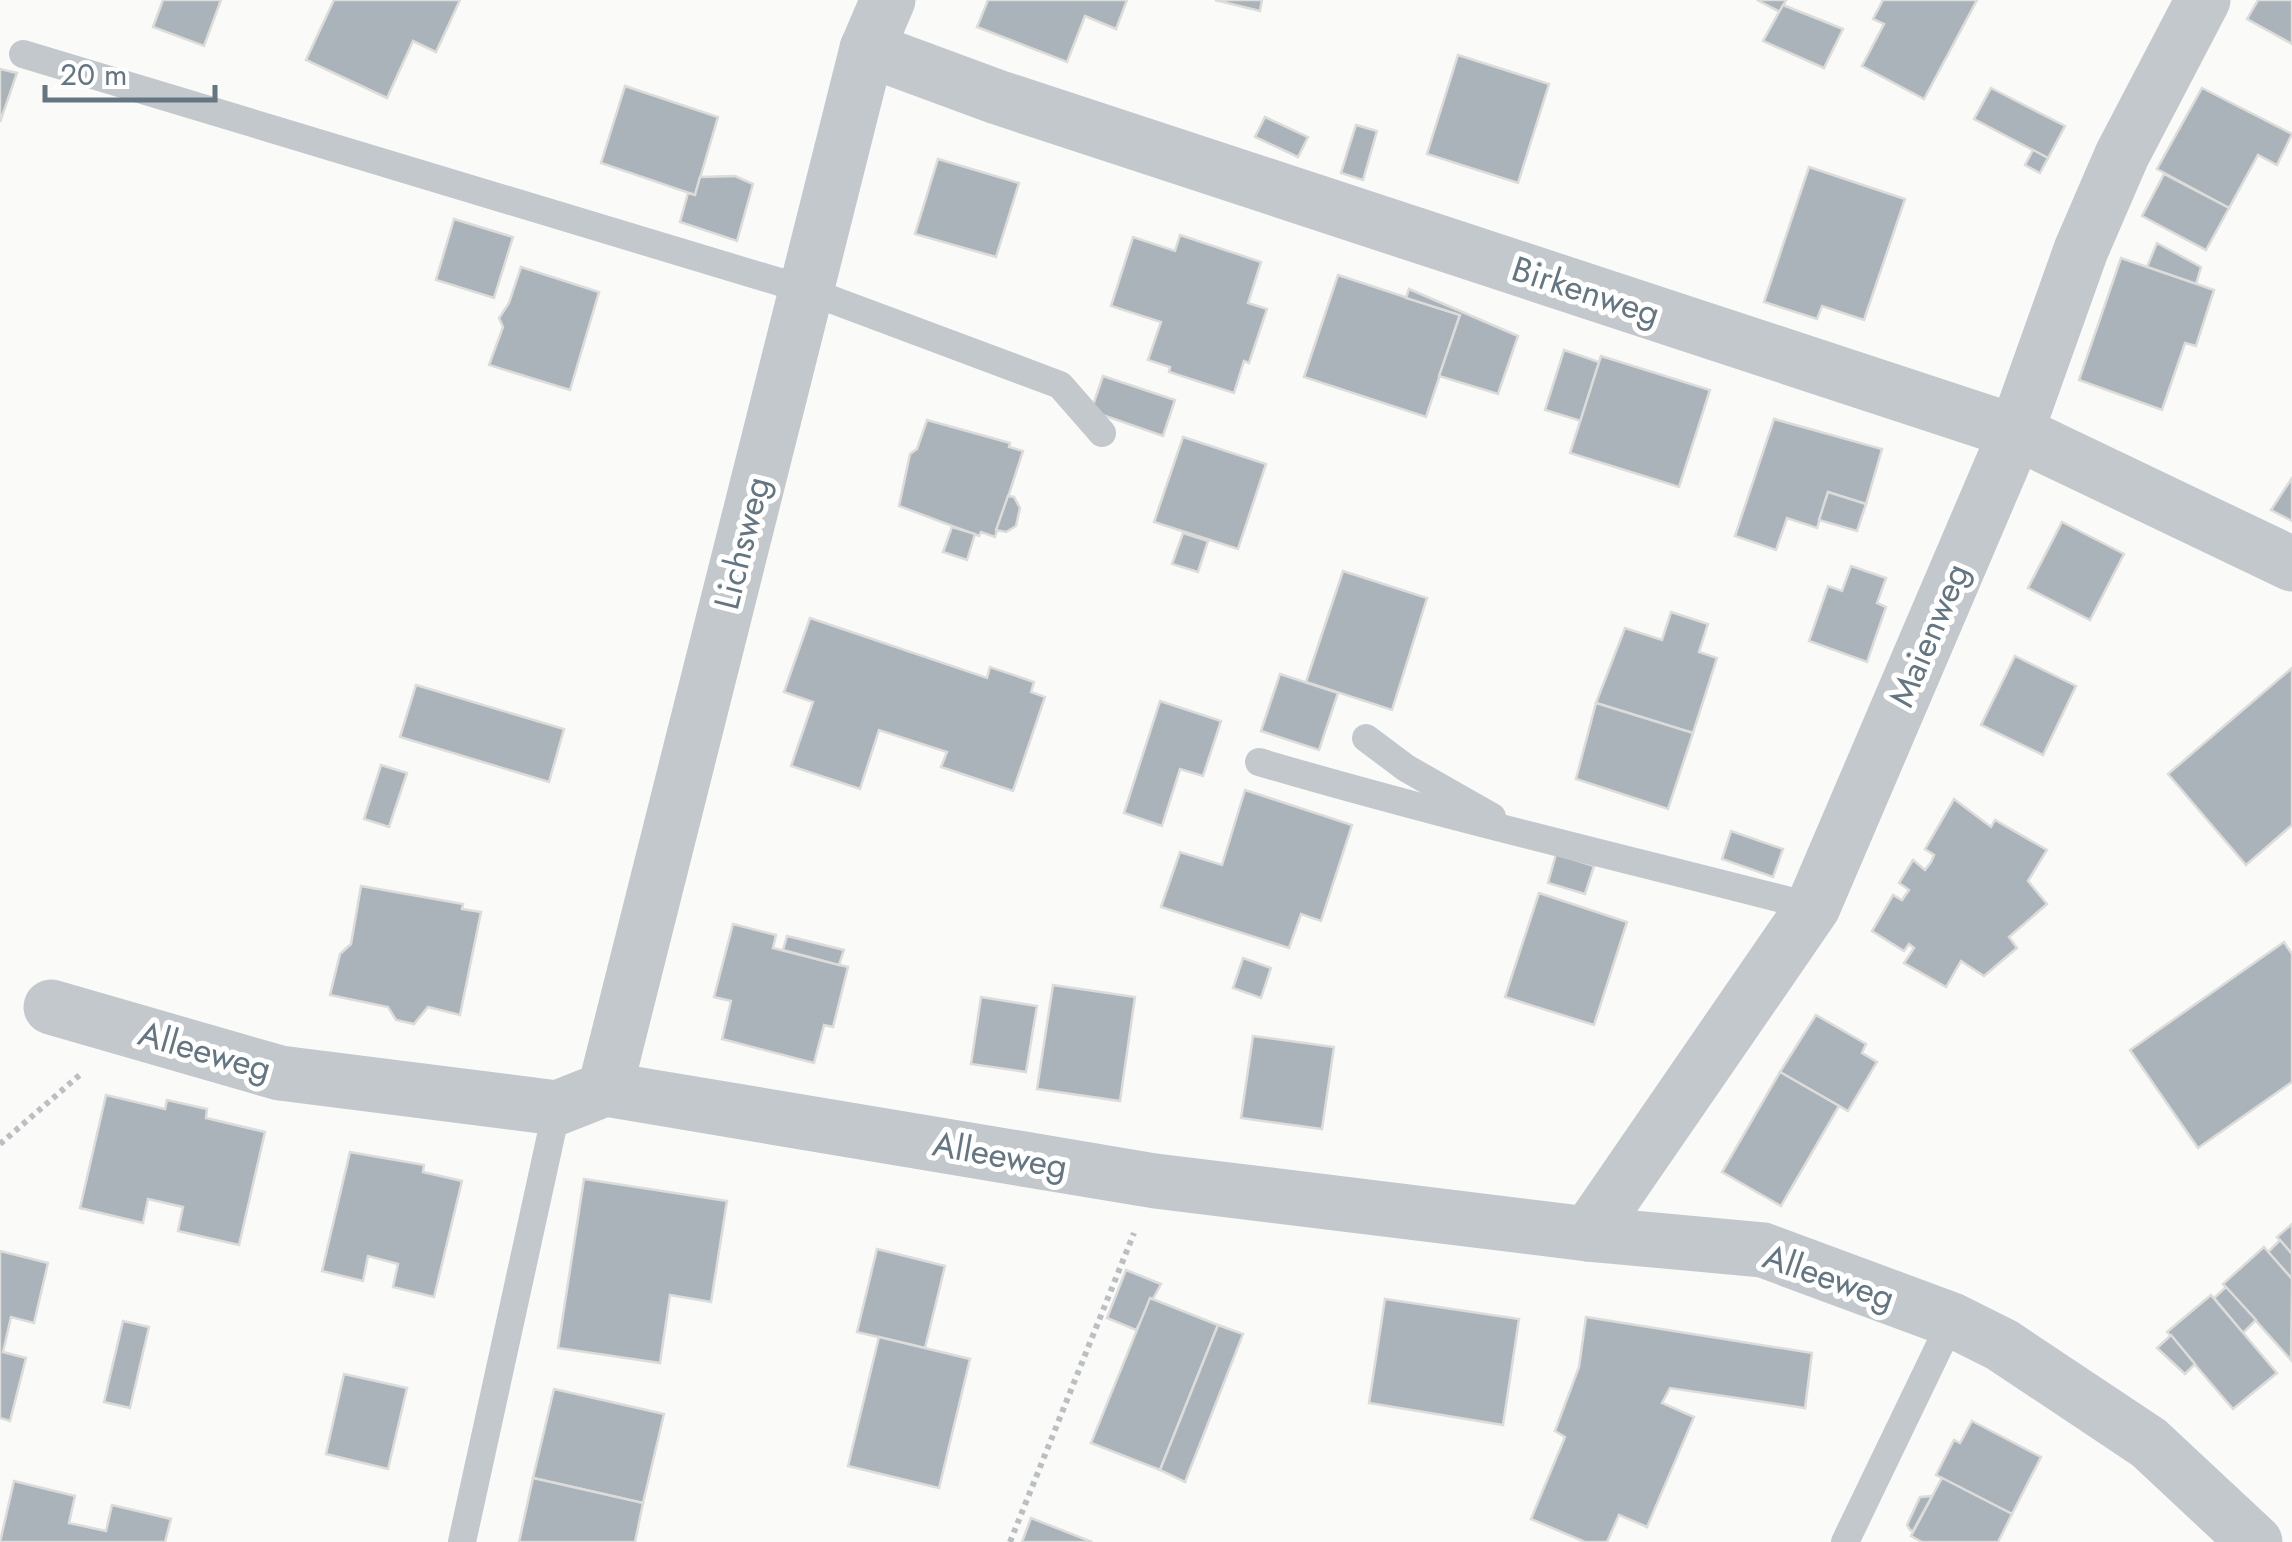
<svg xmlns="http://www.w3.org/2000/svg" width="2292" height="1542" font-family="Jost,sans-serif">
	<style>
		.building { fill: #aab3b9; stroke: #dcdcda; stroke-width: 2.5 }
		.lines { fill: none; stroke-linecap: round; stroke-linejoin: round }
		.path { stroke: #bbbfc2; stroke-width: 6; stroke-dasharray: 5 5; stroke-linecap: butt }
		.lane { stroke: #c3c8cc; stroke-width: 28 }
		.street { stroke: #c3c8cc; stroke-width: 55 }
		.labels { text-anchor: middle; stroke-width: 10; stroke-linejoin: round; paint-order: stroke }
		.street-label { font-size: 35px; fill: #657683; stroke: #fff }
	</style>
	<rect width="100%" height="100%" fill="#fafaf8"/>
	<g class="building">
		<path d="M163 0H221L204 46 153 27Z"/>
		<path d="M334 0H460L436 52 413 41 387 98 306 60Z"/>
		<path d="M988 0H1127L1116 29 1085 16 1067 62 977 27Z"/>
		<path d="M1215 0H1262L1260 11Z"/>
		<path d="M1757 0H1786L1780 12Z"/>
		<path d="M1883 0H1977L1924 99 1862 66 1884 24 1873 19Z"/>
		<path d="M2258 0H2292V44L2247 19Z"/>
		<path d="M1783 5 1843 29 1824 68 1763 41Z"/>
		<path d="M1458 55 1549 84 1518 183 1427 154Z"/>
		<path d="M0 69 17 73 0 122Z"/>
		<path d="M625 86 718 117 695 195 601 163Z"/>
		<path d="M1991 88 2065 126 2048 158 1974 119Z"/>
		<path d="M2202 88 2292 134 2277 165 2258 155 2229 208 2157 169Z"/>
		<path d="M1265 117 1308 137 1298 157 1255 137Z"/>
		<path d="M1356 125 1377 131 1363 180 1341 173Z"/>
		<path d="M2033 150 2048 158 2040 173 2025 165Z"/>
		<path d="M938 159 1019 183 996 257 915 234Z"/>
		<path d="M1809 167 1905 199 1864 320 1822 306 1817 319 1764 302Z"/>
		<path d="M2164 174 2229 208 2206 250 2142 216Z"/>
		<path d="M735 176 753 184 737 241 680 222 688 193 695 195 700 177Z"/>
		<path d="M454 219 513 237 494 298 436 280Z"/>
		<path d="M1180 235 1261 262 1248 303 1267 309 1249 363 1244 361 1234 393 1169 372 1170 367 1148 360 1161 322 1111 306 1133 237 1175 251Z"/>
		<path d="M2157 243 2201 267 2196 284 2147 267Z"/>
		<path d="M2121 258 2214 290 2196 346 2185 343 2162 410 2079 380Z"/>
		<path d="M521 267 599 292 570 390 489 365 503 327 499 318 509 303Z"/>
		<path d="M1338 275 1460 315 1426 417 1304 377Z"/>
		<path d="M1409 289 1518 336 1498 394 1439 376 1460 315 1406 298Z"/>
		<path d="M1564 350 1599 362 1581 421 1545 410Z"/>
		<path d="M1601 356 1710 390 1679 487 1570 453Z"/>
		<path d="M1103 376 1175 400 1163 436 1091 411Z"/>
		<path d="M1774 419 1882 449 1866 504 1828 492 1817 528 1787 518 1776 550 1735 536Z"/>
		<path d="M927 420 1010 443 1009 447 1023 451 995 537 981 532 979 536 899 506 910 454 917 449Z"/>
		<path d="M1183 437 1266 464 1238 549 1154 522Z"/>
		<path d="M2292 478V521L2271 510Z"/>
		<path d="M1828 492 1866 504 1857 531 1819 520Z"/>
		<path d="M1008 496 1014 497 1020 508 1016 526 1006 532 996 530Z"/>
		<path d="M2062 522 2124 554 2090 620 2028 588Z"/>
		<path d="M952 527 975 534 967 560 943 552Z"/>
		<path d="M1183 533 1208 541 1198 572 1172 564Z"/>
		<path d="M1851 566 1886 578 1877 603 1886 607 1867 662 1809 641 1828 586 1842 591Z"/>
		<path d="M1343 571 1427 598 1392 710 1306 682Z"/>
		<path d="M1671 612 1708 624 1699 652 1717 658 1693 733 1596 703 1625 628 1662 640Z"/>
		<path d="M810 618 987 678 990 667 1034 682 1031 692 1045 697 1013 791 941 767 947 752 879 730 860 789 791 766 813 702 784 692Z"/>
		<path d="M2015 656 2076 686 2043 755 1981 725Z"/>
		<path d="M2292 668V825L2246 865 2168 774Z"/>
		<path d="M1280 674 1338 693 1319 750 1261 731Z"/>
		<path d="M416 685 564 729 549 782 400 737Z"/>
		<path d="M1160 701 1221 721 1203 776 1180 769 1162 826 1124 813Z"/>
		<path d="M1596 703 1693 733 1668 809 1576 779Z"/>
		<path d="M381 765 407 773 389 827 364 819Z"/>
		<path d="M1245 790 1352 825 1321 921 1301 914 1289 948 1161 907 1180 852 1222 865Z"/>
		<path d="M1954 799 1991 827 1995 820 2047 850 2028 881 2047 904 2009 937 2017 948 1984 976 1961 961 1946 987 1904 963 1914 948 1909 944 1904 951 1872 931 1893 895 1902 900 1909 890 1899 883 1913 860 1925 870 1931 862 1934 855 1925 849Z"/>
		<path d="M1731 831 1783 849 1773 877 1722 859Z"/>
		<path d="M1556 854 1594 866 1585 894 1548 883Z"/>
		<path d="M361 886 463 904 462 909 481 912 460 1015 428 1007 414 1024 396 1020 388 1007 330 995 340 954 351 944Z"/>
		<path d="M1539 893 1627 922 1594 1025 1505 997Z"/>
		<path d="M733 924 776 935 773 948 848 967 833 1027 824 1025 814 1063 722 1039 731 1001 714 997Z"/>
		<path d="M787 936 844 950 839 965 783 950Z"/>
		<path d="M2284 942 2292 954V1082L2198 1148 2130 1050Z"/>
		<path d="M1243 958 1271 968 1261 998 1233 988Z"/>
		<path d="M1053 985 1135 997 1120 1101 1037 1089Z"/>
		<path d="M981 997 1037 1006 1026 1072 971 1064Z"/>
		<path d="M1816 1015 1866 1044 1862 1053 1877 1062 1848 1111 1780 1072Z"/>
		<path d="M1253 1036 1334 1047 1322 1129 1241 1118Z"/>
		<path d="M1780 1072 1839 1106 1781 1206 1722 1172Z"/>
		<path d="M106 1095 165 1109 167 1100 207 1109 206 1118 265 1132 239 1245 178 1231 183 1207 148 1199 143 1223 80 1208Z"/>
		<path d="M350 1152 424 1165 423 1172 462 1181 434 1297 393 1287 398 1264 368 1256 363 1281 322 1271Z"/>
		<path d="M584 1179 727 1201 711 1302 670 1295 660 1363 558 1348Z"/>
		<path d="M2292 1224V1254L2277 1237Z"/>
		<path d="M2280 1240 2292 1254V1279L2268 1252Z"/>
		<path d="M2264 1247 2292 1279 2291 1360 2223 1284Z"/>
		<path d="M877 1249 945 1266 925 1348 857 1332Z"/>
		<path d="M0 1251 48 1263 34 1323 11 1317 3 1352 26 1358 10 1421 0 1418Z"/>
		<path d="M1126 1270 1161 1284 1136 1330 1107 1318Z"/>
		<path d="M2226 1287 2256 1320 2243 1333 2214 1298Z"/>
		<path d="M2211 1295 2277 1373 2233 1409 2167 1332Z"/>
		<path d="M1150 1298 1218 1325 1160 1470 1091 1443Z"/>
		<path d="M1385 1299 1519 1319 1503 1425 1369 1403Z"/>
		<path d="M1586 1317 1812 1353 1805 1408 1670 1388 1662 1403 1694 1417 1647 1527 1619 1515 1607 1542H1585L1531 1519 1565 1437 1555 1431 1579 1367Z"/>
		<path d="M123 1321 149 1327 130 1408 104 1402Z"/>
		<path d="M1218 1325 1243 1334 1185 1482 1160 1470Z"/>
		<path d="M2171 1335 2195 1364 2185 1374 2157 1348Z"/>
		<path d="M879 1337 970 1359 939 1488 848 1466Z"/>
		<path d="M344 1374 407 1388 388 1469 326 1454Z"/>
		<path d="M554 1389 664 1414 643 1503 533 1478Z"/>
		<path d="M1972 1421 2041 1457 2012 1514 1936 1475 1954 1440 1960 1443Z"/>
		<path d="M533 1478 643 1503 635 1542H519Z"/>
		<path d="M1942 1478 2012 1514 1998 1542H1922L1911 1536Z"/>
		<path d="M14 1481 75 1496 69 1523 106 1531 112 1505 171 1519 165 1542H0Z"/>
		<path d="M1932 1496 1913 1531 1910 1530 1907 1525 1920 1497Z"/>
		<path d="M1031 1518 1092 1542H1022Z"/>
	</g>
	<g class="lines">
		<g class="path">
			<path d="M0 1144 82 1073"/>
			<path d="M1010 1542 1134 1233"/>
		</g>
		<g class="lane">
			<path d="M23 54 806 290 1060 385 1102 433"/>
			<path d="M1366 738 1406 768 1492 817"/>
			<path d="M1259 762C1442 816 1628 859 1813 907"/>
			<path d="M462 1542 557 1108"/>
			<path d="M1845 1542 1952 1320"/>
		</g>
		<g class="street">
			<path d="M867 49 997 97 2016 432 2292 564"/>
			<path d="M51 1007 280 1073 557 1108 605 1089 1155 1181 1588 1234 1763 1250 1952 1320 2002 1345 2149 1443 2255 1542"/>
			<path d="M605 1089 867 49 888 0"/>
			<path d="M1588 1234 1813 907 2016 432 2081 250 2122 155 2203 0"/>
		</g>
	</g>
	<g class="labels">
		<g class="street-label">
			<text transform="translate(1586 291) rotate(18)" y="12">Birkenweg</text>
			<text transform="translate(742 543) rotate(-76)" y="12">Lichsweg</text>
			<text transform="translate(1929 635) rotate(-67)" y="12">Maienweg</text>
			<text transform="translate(205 1051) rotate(16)" y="12">Alleeweg</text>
			<text transform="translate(1000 1155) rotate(10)" y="12">Alleeweg</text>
			<text transform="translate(1829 1277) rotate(19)" y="12">Alleeweg</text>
		</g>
	</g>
	<path d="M45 85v15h170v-15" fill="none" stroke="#657683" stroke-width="5"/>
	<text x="60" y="85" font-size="30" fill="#657683" stroke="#ffffff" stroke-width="8" paint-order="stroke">20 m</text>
</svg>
